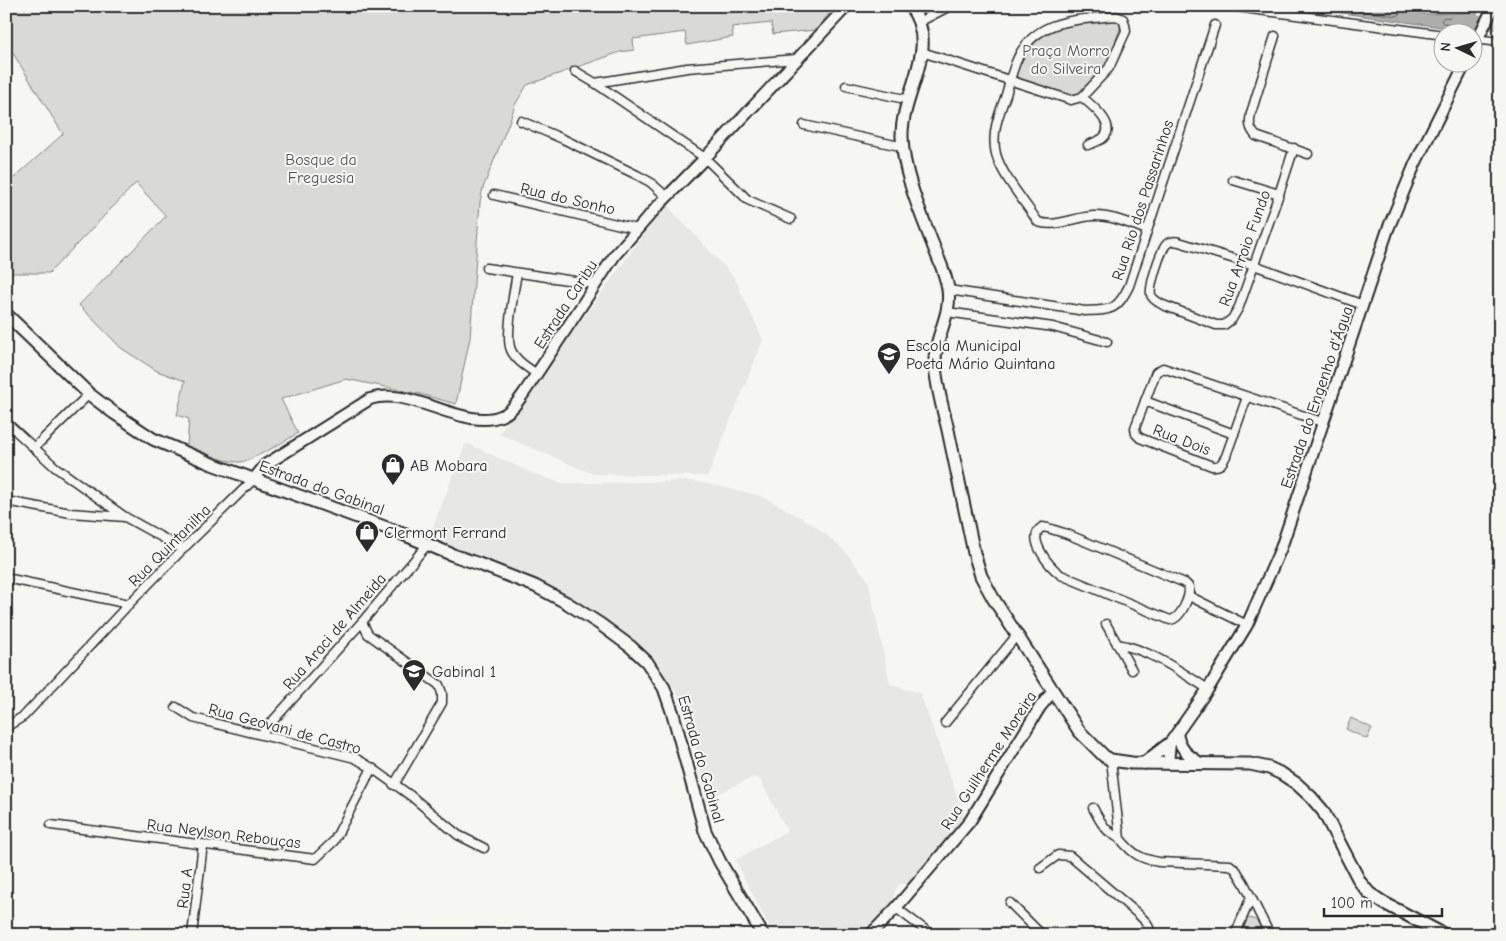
<svg xmlns="http://www.w3.org/2000/svg" width="1506" height="941" font-family="'Comic Neue',sans-serif">
	<style>
		.built { fill: #e7e7e3 }
		.green { fill: #d9d9d5; stroke: #828280 }
		.water { fill: #aeaeab; stroke: #7a7a78 }
		.lines { fill: none; stroke-linecap: round; stroke-linejoin: round }
		.shore { stroke: #5f5f5e; stroke-width: 1 }
		.river { stroke: #aeaeab; stroke-width: 14 }
		.minor-casing { stroke: #2b2b2b; stroke-width: 11 }
		.tertiary-casing { stroke: #2b2b2b; stroke-width: 14 }
		.secondary-casing { stroke: #2b2b2b; stroke-width: 15 }
		.minor { stroke: #f6f6f2; stroke-width: 8 }
		.tertiary { stroke: #f6f6f2; stroke-width: 10 }
		.secondary { stroke: #f6f6f2; stroke-width: 11 }
		.labels { text-anchor: middle; stroke-width: 4; stroke-linejoin: round; paint-order: stroke }
		.park-label { font-size: 16px; fill: #565656; stroke: #f6f6f2 }
		.street-label { font-size: 16px; fill: #2b2b2b; stroke: #f6f6f2 }
		.poi-label { font-size: 16px; fill: #2b2b2b; stroke: #f6f6f2; text-anchor: start }
	</style>
	<rect width="100%" height="100%" fill="#f6f6f2"/>
	<filter id="ink" filterUnits="userSpaceOnUse"><feTurbulence type="fractalNoise" baseFrequency=".02" numOctaves="2"/><feDisplacementMap in="SourceGraphic" scale="10" xChannelSelector="R" yChannelSelector="G"/><feConvolveMatrix kernelMatrix="1 2 1 2 8 2 1 2 1" color-interpolation-filters="sRGB"/></filter>
	<g filter="url(#ink)">
		<g class="built">
			<path d="M666 204 734 277 763 340 708 476 593 474 499 434Z"/>
			<path d="M466 443 532 473 561 483H587L693 481 762 496 814 525 845 551 868 580 890 684 920 693 965 818 911 884H899L894 893V903L863 935H774L735 860 787 831 760 779 753 777 707 799 694 739 677 692 650 661 601 619 532 578 429 537Z"/>
		</g>
		<g class="green">
			<path d="M8 6H835L816 30 773 34 771 23 732 27 733 37 687 45 685 32 633 39 634 50 620 52 527 85 515 105 510 120 483 188 480 202 470 338 456 404 420 394 346 379 281 399 298 433C287 440 250 462 239 462 222 462 203 451 187 446L189 419 177 415 185 381 157 371 121 348 79 305 166 216 136 183 49 273H6V185L63 134 6 42V20Z"/>
			<path d="M1112 20 1117 21 1120 25V29L1107 63 1081 93 1077 95H1069L1021 80 1017 77 1015 73 1024 50 1041 34 1061 25Z"/>
			<path d="M1351 718 1372 728 1367 739 1346 729Z"/>
			<path d="M1249 918C1259 919 1260 927 1263 935H1238L1244 922Z"/>
		</g>
		<path class="water" d="M1293 6H1396L1412 12 1428 14 1478 12 1469 31Z"/>
		<g class="lines">
			<g class="shore">
				<path d="M1328 6 1397 16 1400 14 1397 6"/>
				<path d="M1466 17 1468 20 1464 25 1443 23 1441 21 1443 18Z"/>
			</g>
			<path class="river" d="M1456 21H1473L1500 24"/>
			<g class="minor-casing">
				<g id="minor">
					<path d="M1229 6 1444 35"/>
					<path d="M919 22 950 6"/>
					<path d="M1275 36 1251 113C1249 123 1249 128 1256 136L1308 154"/>
					<path d="M1474 39 1500 42"/>
					<path d="M922 52 1071 100 1082 97 1109 68 1126 31 1125 25 1123 19 1116 16C1076 20 1034 18 1016 62 1012 72 1009 84 1006 95 999 114 991 133 996 154 1002 176 1025 202 1038 222 1055 228 1075 217 1093 216 1111 215 1130 224 1147 230"/>
					<path d="M575 71 595 83 705 158 748 200 791 219"/>
					<path d="M595 83 687 68 797 59"/>
					<path d="M846 86 909 100"/>
					<path d="M1082 97C1091 105 1118 125 1103 138 1099 141 1093 143 1088 145"/>
					<path d="M521 121 563 139 637 175 650 182 667 197"/>
					<path d="M804 125 904 147"/>
					<path d="M1294 148 1279 194 1239 307 1232 319 1224 325H1216L1163 305C1158 302 1153 300 1151 295 1149 287 1161 247 1168 243 1171 241 1176 241 1179 242L1254 265 1363 305"/>
					<path d="M1233 180 1279 194"/>
					<path d="M494 195 637 229"/>
					<path d="M486 268 595 284"/>
					<path d="M517 273C514 290 506 332 510 347 513 359 528 368 537 374"/>
					<path d="M949 290 1085 311C1111 310 1117 311 1129 286L1215 25"/>
					<path d="M947 312 1053 327 1107 342"/>
					<path d="M1247 397 1226 456C1222 463 1221 467 1212 466L1140 438 1136 434 1135 428 1156 372 1163 368 1322 422"/>
					<path d="M1145 401 1234 434"/>
					<path d="M6 422 55 467 125 517 183 549"/>
					<path d="M34 448 89 394"/>
					<path d="M6 501 71 513 125 517"/>
					<path d="M1042 527 1048 528 1067 534 1185 583 1189 587C1190 597 1181 619 1170 620L1061 575C1050 567 1025 538 1042 527Z"/>
					<path d="M6 578 129 604 183 549 253 480"/>
					<path d="M1189 596 1247 625"/>
					<path d="M362 622 368 634 439 685 442 693V703L394 785"/>
					<path d="M1106 624 1132 670"/>
					<path d="M1117 644C1149 649 1181 672 1208 689"/>
					<path d="M176 707 193 718 355 758 372 768 411 796 458 835 484 848"/>
					<path d="M945 723 1017 635"/>
					<path d="M6 727 24 716 129 604"/>
					<path d="M261 734 362 622 427 545"/>
					<path d="M1111 760 1120 839"/>
					<path d="M1093 808C1098 817 1103 828 1112 834 1115 836 1119 837 1122 841 1133 854 1141 859 1159 862L1230 865 1236 870 1244 883 1270 935"/>
					<path d="M51 825 315 859 334 841 372 768"/>
					<path d="M1040 868 1058 855 1070 856 1138 914 1147 923 1152 935"/>
					<path d="M1010 903 1042 935"/>
					<path d="M896 908 932 935"/>
					<path d="M192 935 203 844"/>
					<path d="M1235 935 1251 897"/>
				</g>
			</g>
			<g class="tertiary-casing">
				<g id="tertiary">
					<path d="M1474 46 1494 6"/>
					<path d="M253 480 265 465 370 399C411 385 466 433 503 415 512 411 518 401 524 393L615 255 656 208 705 158 847 6"/>
					<path d="M1177 733C1180 750 1187 754 1200 763"/>
					<path d="M1168 763 1170 743 1208 689 1247 625 1281 548 1388 229 1415 164 1466 62"/>
					<path d="M870 935 896 908 970 821 1040 707 1053 691"/>
				</g>
			</g>
			<g class="secondary-casing">
				<g id="secondary">
					<path d="M910 6C942 48 901 92 902 137 903 174 922 216 935 250 940 263 946 275 948 289 952 315 934 338 935 363 936 386 943 409 948 430 957 471 965 512 974 553L981 576 993 598 1079 731 1104 756 1111 760 1132 763 1250 764 1269 768 1282 774 1297 784 1311 797 1323 811 1360 882 1369 893 1384 903 1445 935"/>
					<path d="M6 314 89 394 114 413 153 439 212 464 398 532 453 555 479 564 535 586 567 603 600 624 631 647 647 662 664 688 673 714 705 831 720 862 763 935"/>
					<path d="M1144 763 1170 743"/>
				</g>
			</g>
			<use href="#minor" class="minor"/>
			<use href="#tertiary" class="tertiary"/>
			<use href="#secondary" class="secondary"/>
		</g>
	</g>
	<defs>
		<g id="school-pin" transform="scale(1.25)"><path d="M0 17L-7.5 6A9.5 9.5 0 1 1 7.5 6Z" fill="#2b2b2b" stroke="#f6f6f2"/><path d="M0-5L7-2L0 1L-7-2ZM-4 1L0 2.5L4 1V4Q0 6-4 4Z" fill="#fff"/></g>
		<g id="shop-pin" transform="scale(1.25)"><path d="M0 17L-7.5 6A9.5 9.5 0 1 1 7.5 6Z" fill="#2b2b2b" stroke="#f6f6f2"/><path d="M-5-2.5h2.3a2.7 3.5 0 0 1 5.4 0H5L5.5 6h-11ZM-1.5-2.5h3a1.5 2.3 0 0 0-3 0Z" fill="#fff"/></g>
	</defs>
	<g fill-rule="evenodd">
		<use href="#school-pin" x="889" y="354"/>
		<use href="#shop-pin" x="393" y="465"/>
		<use href="#shop-pin" x="367" y="532"/>
		<use href="#school-pin" x="414" y="671"/>
	</g>
	<g class="labels">
		<g class="park-label">
			<text x="1066" y="56">Praça Morro<tspan x="1066" dy="18">do Silveira</tspan></text>
			<text x="321" y="165">Bosque da<tspan x="321" dy="18">Freguesia</tspan></text>
		</g>
		<g class="street-label">
			<text transform="translate(568 198) rotate(13)" y="6">Rua do Sonho</text>
			<text transform="translate(1142 200) rotate(-72)" y="6">Rua Rio dos Passarinhos</text>
			<text transform="translate(1244 248) rotate(-70)" y="6">Rua Arroio Fundo</text>
			<text transform="translate(565 304) rotate(-57)" y="6">Estrada Caribu</text>
			<text transform="translate(1316 397) rotate(-71)" y="6">Estrada do Engenho d'Água</text>
			<text transform="translate(1182 439) rotate(21)" y="6">Rua Dois</text>
			<text transform="translate(322 487) rotate(20)" y="6">Estrada do Gabinal</text>
			<text transform="translate(169 545) rotate(-45)" y="6">Rua Quintanilha</text>
			<text transform="translate(334 631) rotate(-49)" y="6">Rua Araci de Almeida</text>
			<text transform="translate(285 728) rotate(15)" y="6">Rua Geovani de Castro</text>
			<text transform="translate(702 759) rotate(74)" y="6">Estrada do Gabinal</text>
			<text transform="translate(988 760) rotate(-57)" y="6">Rua Guilherme Moreira</text>
			<text transform="translate(224 833) rotate(7)" y="6">Rua Neylson Rebouças</text>
			<text transform="translate(184 888) rotate(-83)" y="6">Rua A</text>
		</g>
		<g class="poi-label">
			<text x="906" y="351">Escola Municipal<tspan x="906" dy="18">Poeta Mário Quintana</tspan></text>
			<text x="410" y="471">AB Mobara</text>
			<text x="384" y="538">Clermont Ferrand</text>
			<text x="432" y="677">Gabinal 1</text>
		</g>
	</g>
	<rect width="1506" height="941" fill="none" stroke="#f6f6f2" stroke-width="25"/>
	<rect x="12" y="12" width="1481" height="916" fill="none" stroke="#2b2b2b" stroke-width="2" filter="url(#ink)"/>
	<g transform="translate(1458 48) rotate(275)"><circle r="24" fill="#f6f6f2" stroke="#a5a5a2"/>
	<path d="M0-4L9 19L0 12L-9 19Z" fill="#2b2b2b"/>
	<text y="-8" font-size="14" font-weight="bold" text-anchor="middle" fill="#2b2b2b">N</text>
	</g>
	<path d="M1324 908v8h118v-8" fill="none" stroke="#2b2b2b" stroke-width="2.5"/>
	<text x="1331" y="908" font-size="15" fill="#2b2b2b" stroke="#f6f6f2" stroke-width="4" paint-order="stroke">100 m</text>
</svg>
